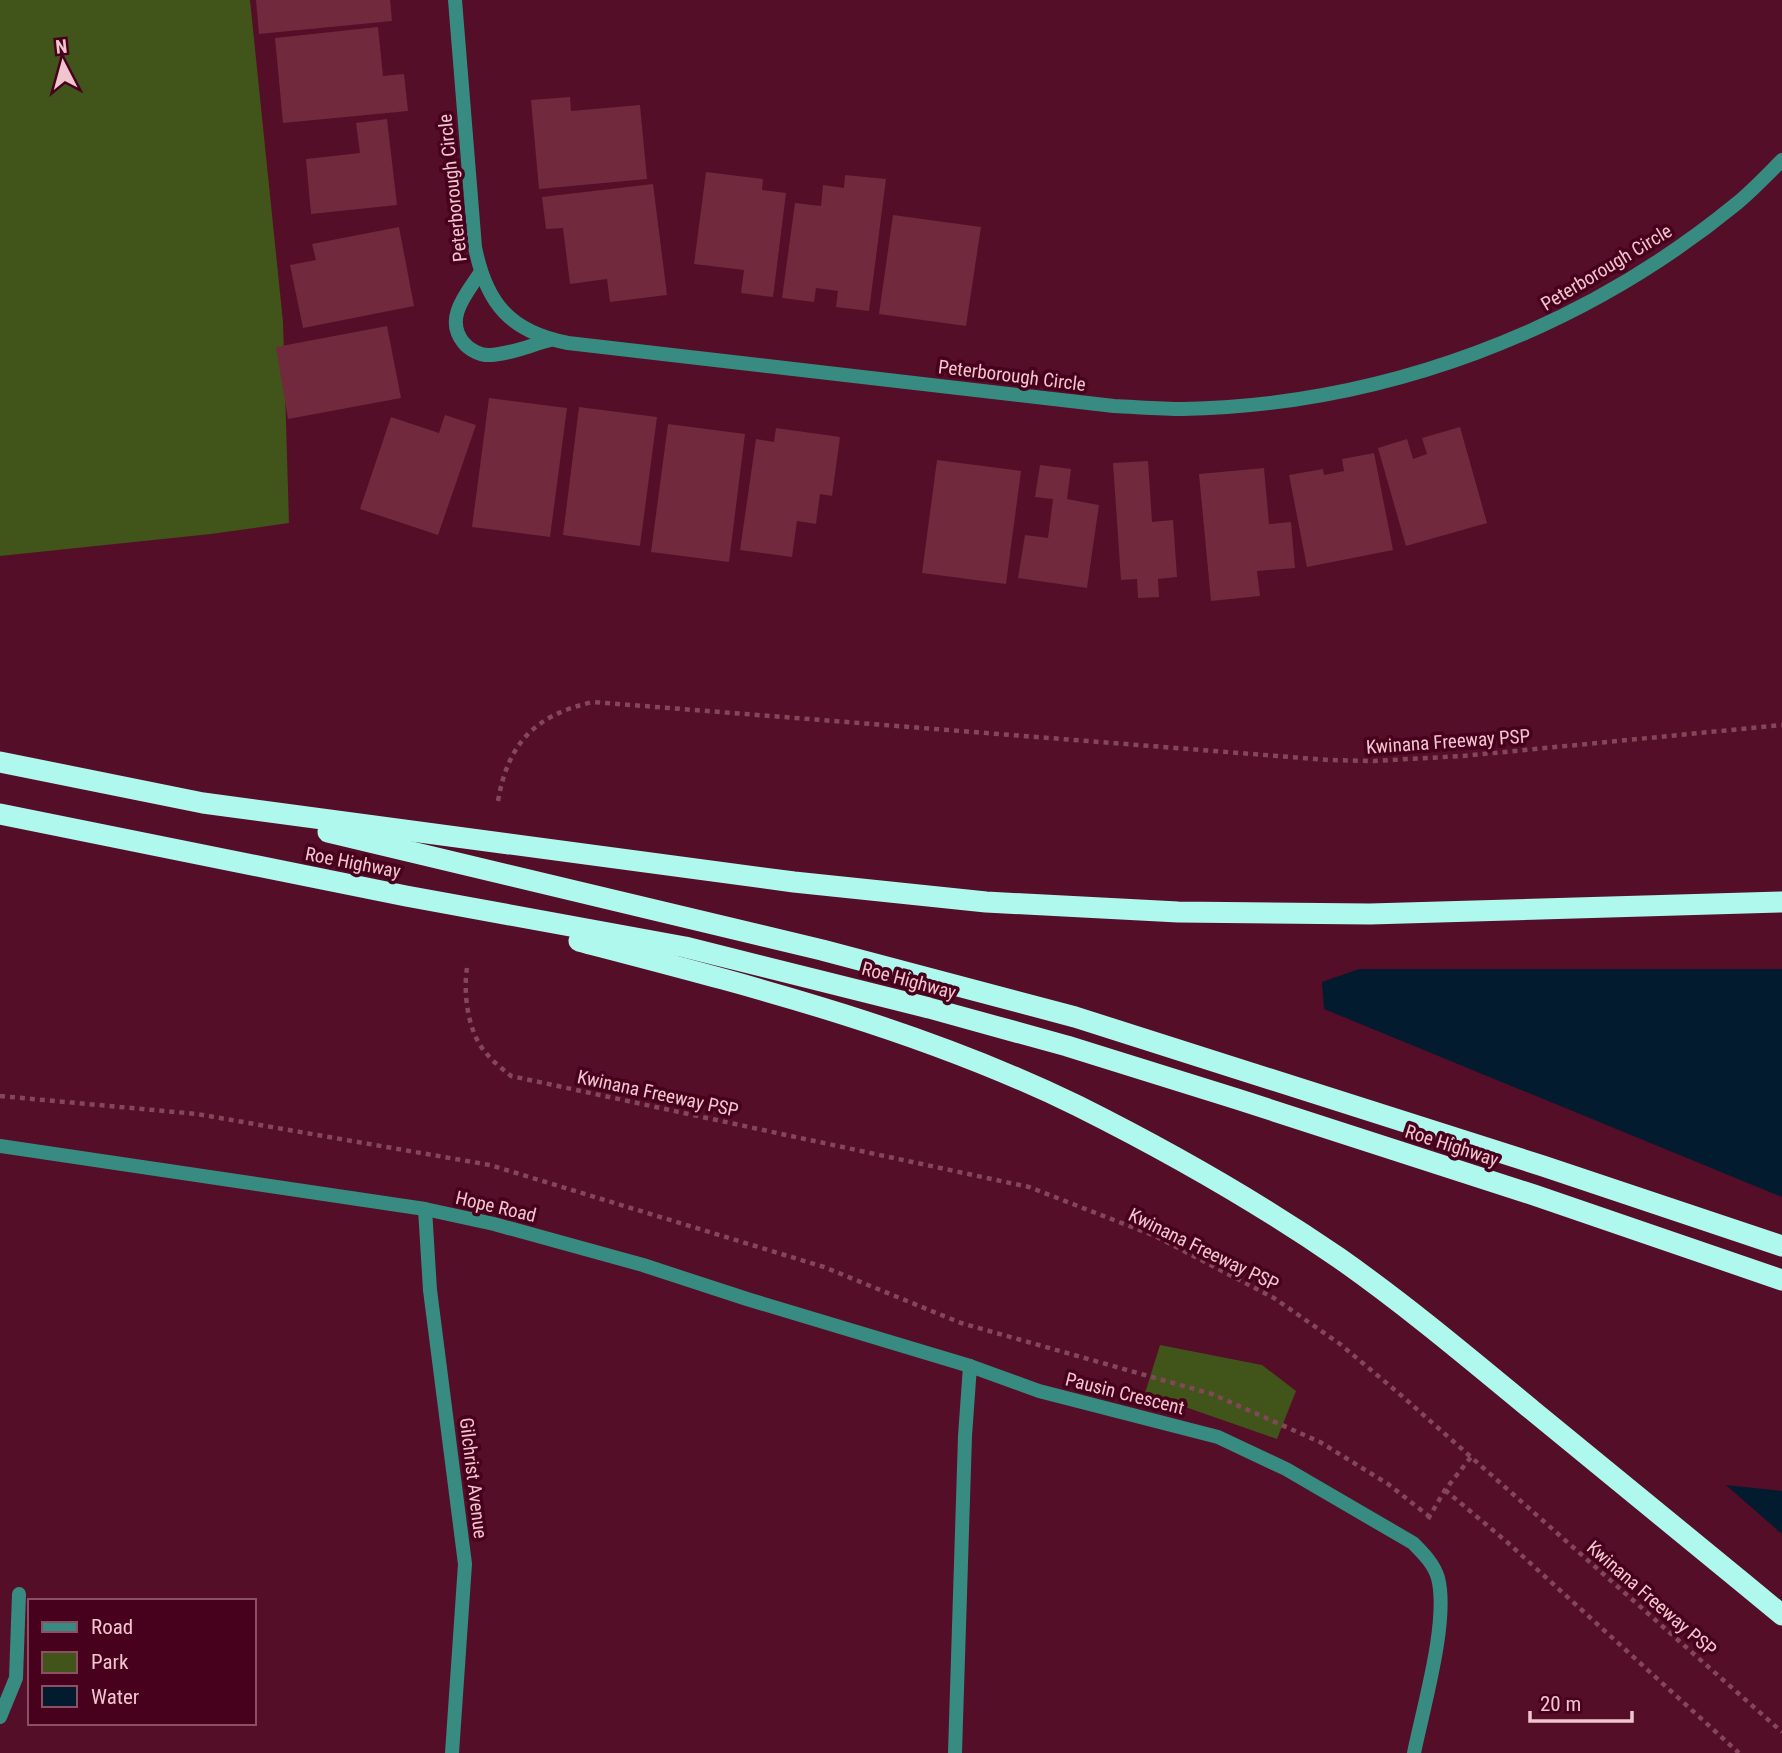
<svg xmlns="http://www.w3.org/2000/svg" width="1782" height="1753" font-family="'Roboto Condensed',sans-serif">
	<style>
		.green { fill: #415419 }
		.water { fill: #031b2e }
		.building { fill: #70293d }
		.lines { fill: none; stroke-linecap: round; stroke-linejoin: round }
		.path { stroke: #84475a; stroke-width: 4.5; stroke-dasharray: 5 5; stroke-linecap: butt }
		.minor { stroke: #378b81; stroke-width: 14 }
		.motorway { stroke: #aff8ed; stroke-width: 21 }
		.labels { text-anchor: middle; stroke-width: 7; stroke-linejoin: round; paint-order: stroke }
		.street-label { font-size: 19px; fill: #f1c5cd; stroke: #48011d }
	</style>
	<rect width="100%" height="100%" fill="#540e27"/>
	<g class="green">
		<path d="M0 0H250L283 322 289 523 211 534 0 556Z"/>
		<path d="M1160 1345 1262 1365 1296 1391 1277 1439 1145 1393Z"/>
	</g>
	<g class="water">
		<path d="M1359 969H1782V1197L1324 1009 1322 982Z"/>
		<path d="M1726 1485 1782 1491V1534Z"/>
	</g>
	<g class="building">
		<path d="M256 0H390L392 21 259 34Z"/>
		<path d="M378 27 383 76 404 74 408 111 283 123 275 38Z"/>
		<path d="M570 97 571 111 640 105 647 179 539 189 531 100Z"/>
		<path d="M387 119 397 205 311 214 306 159 360 153 356 123Z"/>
		<path d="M706 172 763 179 762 190 786 193 773 297 741 293 744 270 694 264Z"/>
		<path d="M845 175 886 179 869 311 836 307 838 291 816 288 814 302 782 298 795 203 821 206 823 185 844 188Z"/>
		<path d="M653 184 667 295 610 302 607 279 570 284 563 228 546 229 542 197Z"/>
		<path d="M893 215 981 227 966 326 879 314Z"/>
		<path d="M399 227 414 306 303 328 290 265 316 260 312 244Z"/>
		<path d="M387 326 401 398 288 419 276 347Z"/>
		<path d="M489 398 567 408 550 537 472 527Z"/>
		<path d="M579 407 657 417 640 546 563 535Z"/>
		<path d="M445 415 476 425 438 535 360 509 391 417 439 433Z"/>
		<path d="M668 424 745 434 729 562 651 552Z"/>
		<path d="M1460 427 1487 523 1406 546 1378 448 1407 439 1413 459 1427 454 1422 438Z"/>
		<path d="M776 428 840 437 832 496 820 494 816 524 797 521 792 557 740 550 756 439 774 442Z"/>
		<path d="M1374 453 1393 550 1307 567 1289 475 1323 469 1324 475 1344 471 1342 459Z"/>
		<path d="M937 460 1021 471 1006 584 922 573Z"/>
		<path d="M1148 461 1152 522 1173 520 1177 577 1158 579 1159 597 1138 598 1137 579 1121 580 1113 463Z"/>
		<path d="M1040 465 1071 469 1067 499 1099 505 1087 588 1018 578 1025 535 1048 538 1053 499 1035 497Z"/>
		<path d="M1264 468 1269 524 1291 522 1295 568 1257 571 1260 596 1211 601 1199 474Z"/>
	</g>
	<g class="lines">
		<g class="path">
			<path d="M498 801C508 743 535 715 593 702L1328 760 1373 761 1463 756 1782 725"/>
			<path d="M467 968C463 994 468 1033 486 1053 493 1062 503 1069 511 1076L1029 1187 1155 1236 1274 1298 1340 1344 1402 1396 1782 1732"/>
			<path d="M0 1096 197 1114 490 1165 824 1267 961 1323 1212 1394 1320 1442 1388 1484 1430 1517"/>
			<path d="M1445 1490 1507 1542 1739 1753"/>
			<path d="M1428 1519 1445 1490 1471 1457"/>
		</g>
		<g class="minor">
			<path d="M455 0 475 247C486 303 510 332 568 343L1114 406C1137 407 1160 409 1183 409 1384 405 1581 331 1736 204 1752 191 1767 175 1782 160"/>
			<path d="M480 273C467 293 444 318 463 342 469 350 481 356 491 355 511 354 531 345 550 340"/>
			<path d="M0 1146 425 1209 494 1224 643 1265 747 1299 970 1366"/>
			<path d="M425 1209 430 1290 465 1564 452 1753"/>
			<path d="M0 1717 16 1678 19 1594"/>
			<path d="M955 1753 965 1436 970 1366 1039 1391 1218 1437 1286 1469 1413 1543C1423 1553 1434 1564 1438 1578 1449 1621 1423 1708 1414 1753"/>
		</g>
		<g class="motorway">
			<path d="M0 762 203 803 794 882 986 902 1178 912 1370 914 1782 902"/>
			<path d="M0 814 406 896 685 947 929 1008 1067 1046 1237 1099 1534 1195 1782 1280"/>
			<path d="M328 832 822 950 1075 1017 1543 1166 1782 1246"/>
			<path d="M579 941C751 986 918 1028 1078 1106 1168 1151 1256 1201 1339 1258 1406 1305 1469 1358 1532 1410 1615 1478 1699 1546 1782 1615"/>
		</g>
	</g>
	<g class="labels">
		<g class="street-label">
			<text transform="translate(452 188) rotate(-96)" y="7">Peterborough Circle</text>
			<text transform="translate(1606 267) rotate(-31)" y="7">Peterborough Circle</text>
			<text transform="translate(1012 375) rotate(7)" y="7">Peterborough Circle</text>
			<text transform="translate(1448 741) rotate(-4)" y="7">Kwinana Freeway PSP</text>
			<text transform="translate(353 862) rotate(11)" y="7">Roe Highway</text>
			<text transform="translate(909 980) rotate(15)" y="7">Roe Highway</text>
			<text transform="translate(658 1093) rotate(12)" y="7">Kwinana Freeway PSP</text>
			<text transform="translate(1452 1145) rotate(18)" y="7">Roe Highway</text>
			<text transform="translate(496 1206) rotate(13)" y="7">Hope Road</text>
			<text transform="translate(1204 1249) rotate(26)" y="7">Kwinana Freeway PSP</text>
			<text transform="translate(1125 1393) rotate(14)" y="7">Pausin Crescent</text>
			<text transform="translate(474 1478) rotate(83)" y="7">Gilchrist Avenue</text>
			<text transform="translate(1652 1598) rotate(41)" y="7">Kwinana Freeway PSP</text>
		</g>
	</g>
	<rect x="28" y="1599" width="228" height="126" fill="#48011d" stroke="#8c4f63" stroke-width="2"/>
	<rect x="42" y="1622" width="35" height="10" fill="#378b81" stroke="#8c4f63" stroke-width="2"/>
	<text x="91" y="1634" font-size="21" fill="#f1c5cd">Road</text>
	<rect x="42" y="1652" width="35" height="21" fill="#415419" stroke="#8c4f63" stroke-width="2"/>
	<text x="91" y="1669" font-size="21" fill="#f1c5cd">Park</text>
	<rect x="42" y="1686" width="35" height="21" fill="#031b2e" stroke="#8c4f63" stroke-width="2"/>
	<text x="91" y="1704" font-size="21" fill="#f1c5cd">Water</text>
	<g transform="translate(63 63) rotate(354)" stroke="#48011d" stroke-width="5" paint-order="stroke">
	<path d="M0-5L12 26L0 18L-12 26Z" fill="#f1c5cd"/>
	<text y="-10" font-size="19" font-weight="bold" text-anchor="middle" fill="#f1c5cd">N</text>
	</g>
	<path d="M1530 1711v10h102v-10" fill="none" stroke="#f1c5cd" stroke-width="3.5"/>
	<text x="1540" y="1711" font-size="21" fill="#f1c5cd" stroke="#48011d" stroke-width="5" paint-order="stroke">20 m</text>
</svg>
